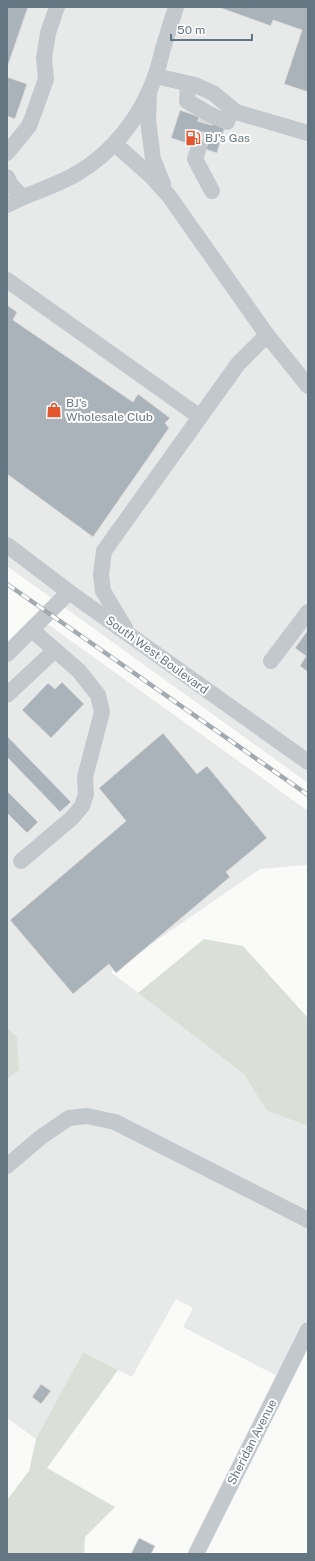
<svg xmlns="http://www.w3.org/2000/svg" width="315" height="1561" font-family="'Public Sans',sans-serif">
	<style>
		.built { fill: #e8e9e9 }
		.green { fill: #dadfd7 }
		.building { fill: #aab3b9; stroke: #dcdcda }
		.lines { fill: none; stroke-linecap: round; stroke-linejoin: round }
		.minor-tunnel { stroke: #d5d9db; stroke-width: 16; stroke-dasharray: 16 8; stroke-linecap: butt }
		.minor { stroke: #c3c8cc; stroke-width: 16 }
		.rail-casing { stroke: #a2aab0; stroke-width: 4.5 }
		.rail { stroke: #fff; stroke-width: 3; stroke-dasharray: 9; stroke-linecap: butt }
		.labels { text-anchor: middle; stroke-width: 4; stroke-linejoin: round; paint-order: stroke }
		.poi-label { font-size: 12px; fill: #657683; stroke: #fff; text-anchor: start }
		.street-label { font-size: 12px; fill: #657683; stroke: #fff }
	</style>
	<rect width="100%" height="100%" fill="#fafaf8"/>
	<g class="built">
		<path d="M7 7H308V783L7 566Z"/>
		<path d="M42 620 308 811V865L260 869 111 972 244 1074 266 1110 308 1126V1340L283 1379 183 1327 193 1308 176 1299 132 1377 83 1352 36 1439 7 1418V1079L18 1070 17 1037 7 1028V658Z"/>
	</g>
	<g class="green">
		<path d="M204 939 243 946 308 1018V1126L266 1110 244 1074 138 993Z"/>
		<path d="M7 1028 17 1037 19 1070 7 1079Z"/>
		<path d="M83 1352 118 1370 47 1468 115 1507 85 1537 84 1554H7V1500L29 1471 36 1439Z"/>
	</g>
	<g class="building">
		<path d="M7 7H28L7 68Z"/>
		<path d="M218 7H308V92L284 84 302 30 273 20 271 26Z"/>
		<path d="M7 77 27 84 15 119 7 116Z"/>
		<path d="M180 110 225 126 217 153 171 138Z"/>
		<path d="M7 305 17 312 13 320 133 402 138 394 170 418 165 423 169 428 93 537 7 474Z"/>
		<path d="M308 630V672L300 666 306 656 295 648Z"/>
		<path d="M62 682 84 704 51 738 22 710 48 683 55 689Z"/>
		<path d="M163 733 197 774 207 766 267 838 226 872 230 877 116 973 109 964 73 994 10 920 126 821 99 788Z"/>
		<path d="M7 736 71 802 60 812 7 757Z"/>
		<path d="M7 791 38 822 27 833 7 813Z"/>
		<path d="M41 1384 51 1391 41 1404 32 1397Z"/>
		<path d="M139 1538 155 1546 151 1554H131Z"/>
	</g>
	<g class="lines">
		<path class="minor-tunnel" d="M199 147 206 119"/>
		<g class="minor">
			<path d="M155 76 195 85 213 93 236 112 308 133"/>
			<path d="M188 84 187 101 209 114 227 122 232 109"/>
			<path d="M149 94 148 120 153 159 163 184"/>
			<path d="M115 144 151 176 169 196 267 335 308 386"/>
			<path d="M199 147 195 159 212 191"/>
			<path d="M7 153 29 126 35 110 46 79 44 58 48 33 57 7"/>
			<path d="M7 177 11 185 22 197"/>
			<path d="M7 205C29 193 54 187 76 174 113 153 141 116 155 77 159 66 161 55 164 45 168 32 172 20 176 7"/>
			<path d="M7 280 200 417"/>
			<path d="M7 545 69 592 308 762"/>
			<path d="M125 628 103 591 101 574 104 551 238 364 267 335"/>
			<path d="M7 654 69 592"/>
			<path d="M271 661 308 612"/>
			<path d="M7 695 55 650"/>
			<path d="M21 861 72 818 82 806 86 794 85 777 102 712 98 695 79 671 32 630"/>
			<path d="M7 1166 41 1137 69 1118 87 1116 115 1122 308 1220"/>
			<path d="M196 1554 308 1330"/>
		</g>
		<g class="rail-casing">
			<path id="rail" d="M7 584 308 795"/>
		</g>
		<use href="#rail" class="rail"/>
	</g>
	<defs>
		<g id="fuel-bare" transform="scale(1.2)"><path d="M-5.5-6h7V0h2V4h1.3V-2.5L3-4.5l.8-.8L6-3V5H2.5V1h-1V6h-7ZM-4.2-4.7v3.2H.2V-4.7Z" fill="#e4572e" stroke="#fff" stroke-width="2.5" paint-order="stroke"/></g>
		<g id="shop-bare" transform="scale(1.2)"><path d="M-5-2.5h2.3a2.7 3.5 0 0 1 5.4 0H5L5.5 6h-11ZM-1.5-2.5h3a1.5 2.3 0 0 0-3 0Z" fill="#e4572e" stroke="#fff" stroke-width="2.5" paint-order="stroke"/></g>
	</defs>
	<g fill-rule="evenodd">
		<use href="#fuel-bare" x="193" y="138"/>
		<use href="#shop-bare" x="54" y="410"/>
	</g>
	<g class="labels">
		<g class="poi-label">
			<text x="205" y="142">BJ's Gas</text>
			<text x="66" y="407">BJ's<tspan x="66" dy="14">Wholesale Club</tspan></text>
		</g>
		<g class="street-label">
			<text transform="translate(157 655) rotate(36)" y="4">South West Boulevard</text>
			<text transform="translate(252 1442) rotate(-63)" y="4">Sheridan Avenue</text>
		</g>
	</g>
	<rect width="315" height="1561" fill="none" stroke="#657683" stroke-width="16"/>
	<path d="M171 34v6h81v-6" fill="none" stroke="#657683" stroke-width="2"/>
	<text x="177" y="34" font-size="12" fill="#657683" stroke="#ffffff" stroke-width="3" paint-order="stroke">50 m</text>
</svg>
